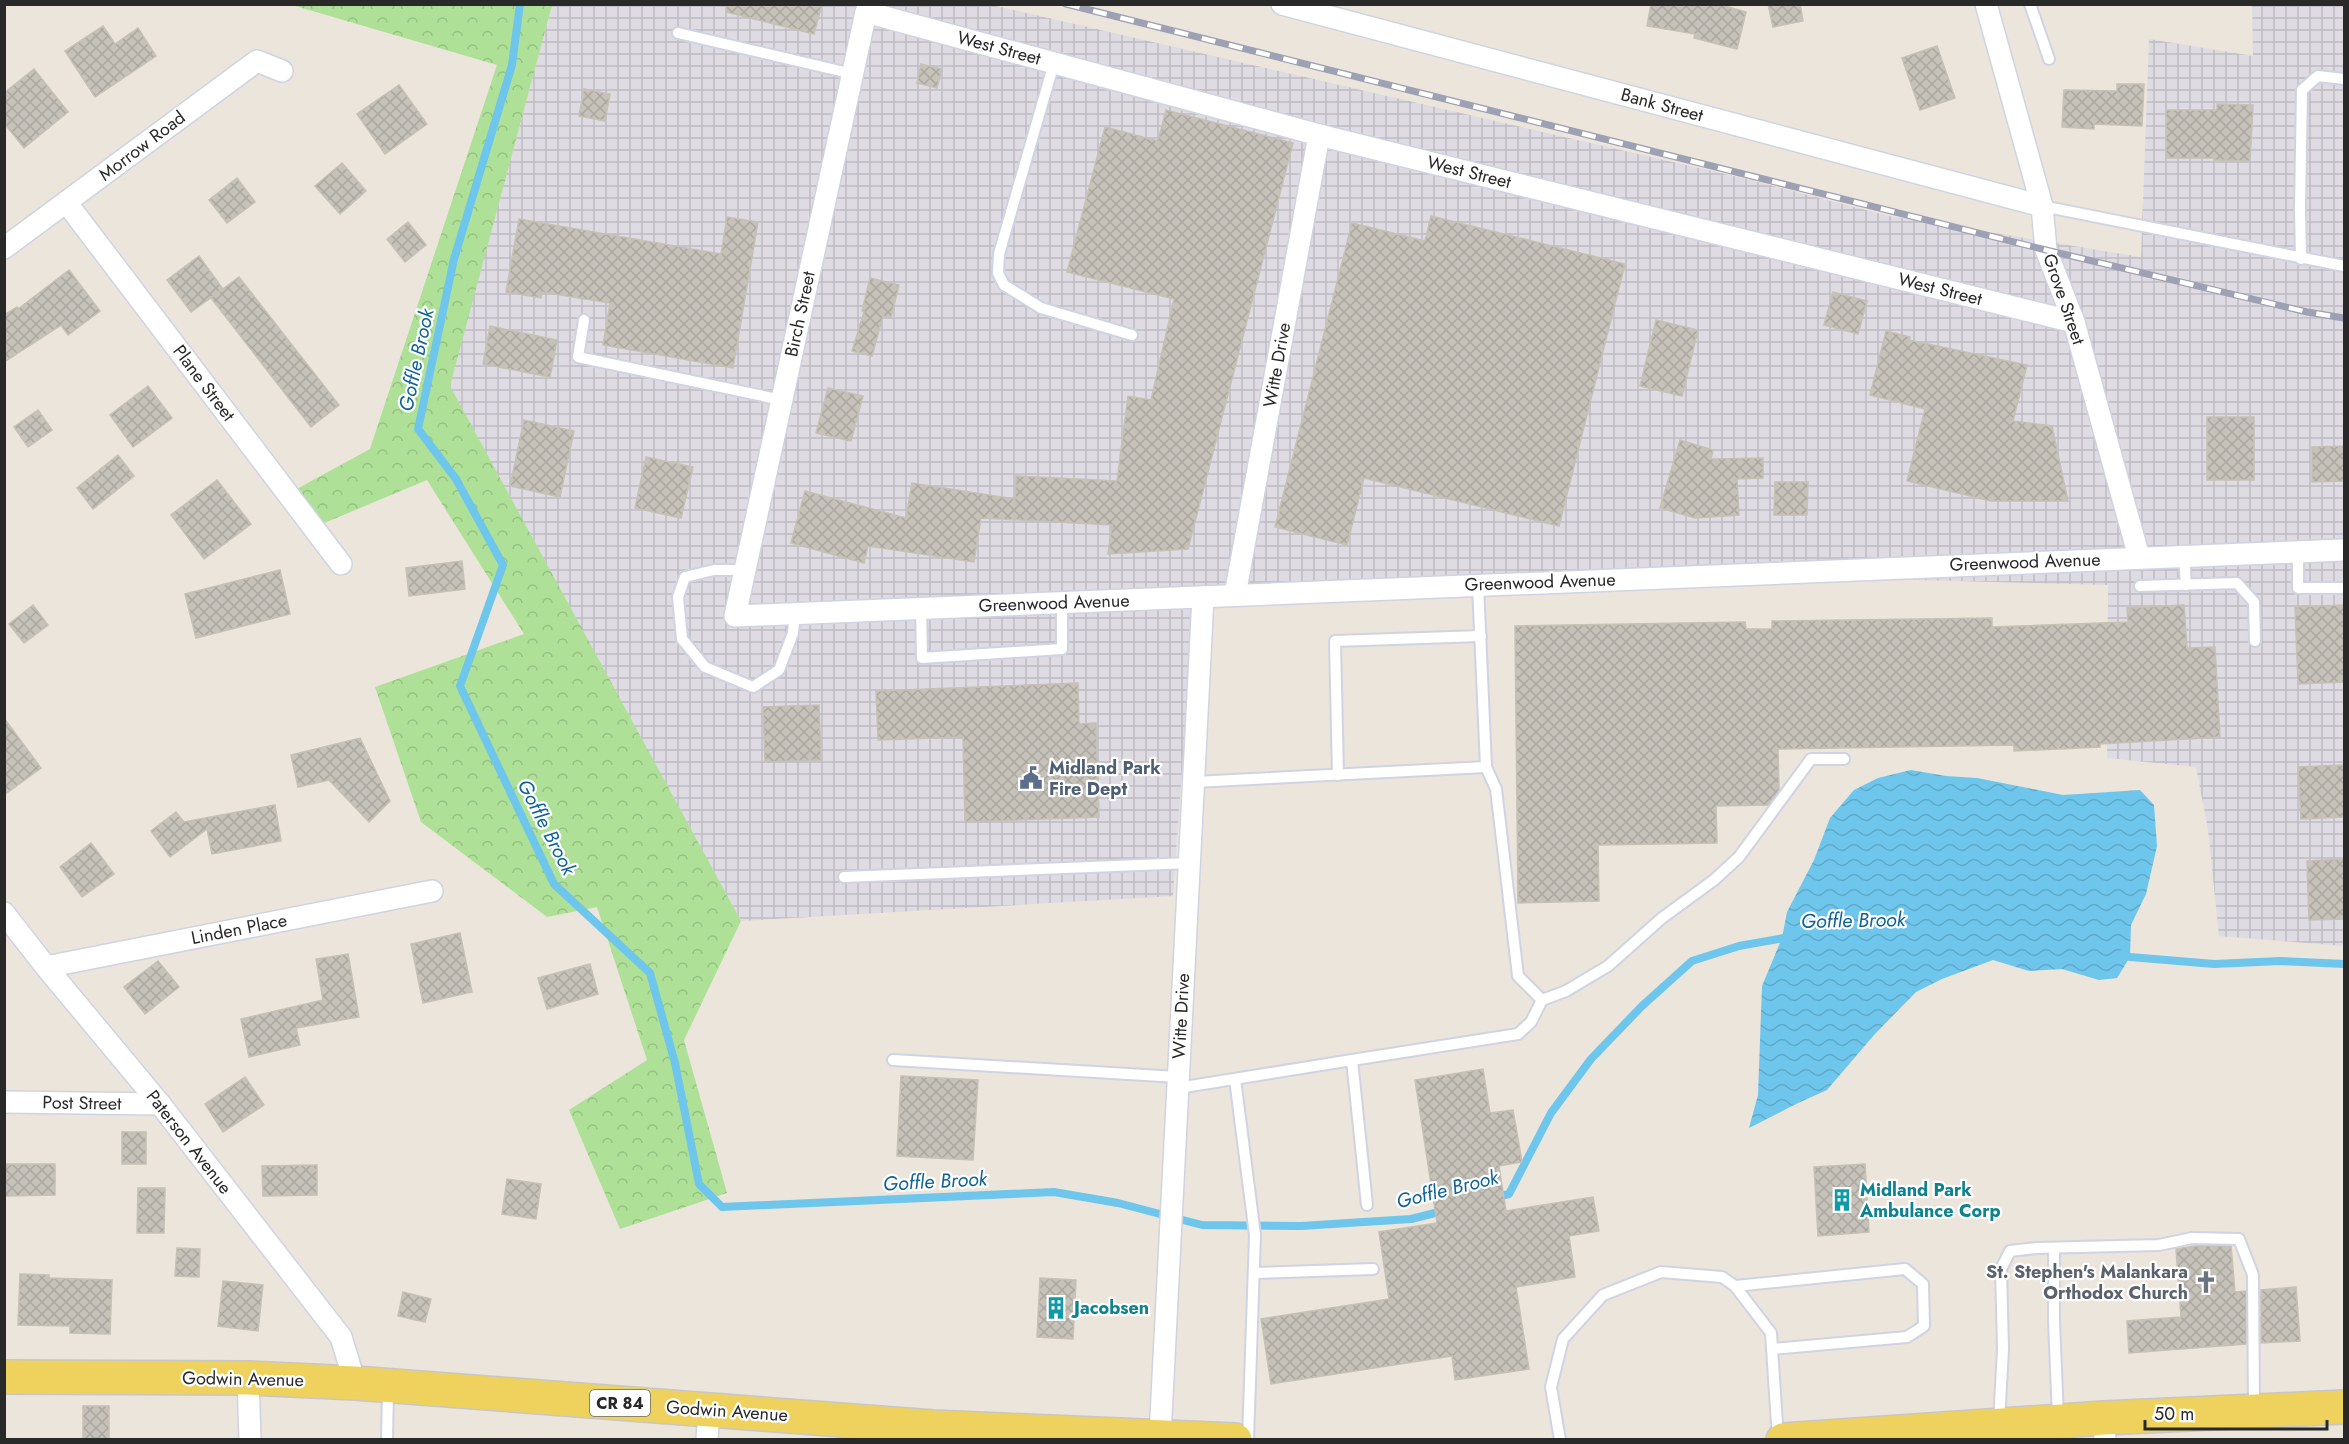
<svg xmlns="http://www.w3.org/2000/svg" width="2349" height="1444" font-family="Jost,sans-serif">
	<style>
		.industrial { fill: url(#industrial-grid) }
		.forest { fill: url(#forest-crowns) }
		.water { fill: url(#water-waves) }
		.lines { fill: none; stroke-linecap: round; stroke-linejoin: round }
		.stream { stroke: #6ec6ec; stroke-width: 8 }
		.building { fill: url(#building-cross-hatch); stroke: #c6c1b5; stroke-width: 1.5 }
		.service-casing { stroke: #d0d3e2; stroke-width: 14 }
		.minor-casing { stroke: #d0d3e2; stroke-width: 24 }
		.primary-casing { stroke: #c7c7c7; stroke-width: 36 }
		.service { stroke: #fff; stroke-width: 10 }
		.minor { stroke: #fff; stroke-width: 21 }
		.primary { stroke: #eed25d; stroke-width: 33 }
		.rail-casing { stroke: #9ea0b3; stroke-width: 7 }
		.rail { stroke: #fff; stroke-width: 4.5; stroke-dasharray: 14; stroke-linecap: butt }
		.labels { text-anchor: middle; stroke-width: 4.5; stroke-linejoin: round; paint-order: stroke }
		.shield { fill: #fff; stroke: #696969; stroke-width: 1.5 }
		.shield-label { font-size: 16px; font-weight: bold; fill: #292929 }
		.street-label { font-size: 18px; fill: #292929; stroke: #fff }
		.service-label { font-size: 18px; font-weight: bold; fill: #4e5e75; stroke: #fff; text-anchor: start }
		.culture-label { font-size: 18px; font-weight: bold; fill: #0d838f; stroke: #fff; text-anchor: start }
		.worship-label { font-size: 18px; font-weight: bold; fill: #5b616d; stroke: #fff; text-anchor: end }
		.water-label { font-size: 20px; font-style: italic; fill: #0f6397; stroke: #fff }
	</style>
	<defs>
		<pattern id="industrial-grid" width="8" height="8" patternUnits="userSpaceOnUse" patternTransform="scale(1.5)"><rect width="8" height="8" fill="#dedbe3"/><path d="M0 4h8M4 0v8" fill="none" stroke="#bebcc3"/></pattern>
		<pattern id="forest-crowns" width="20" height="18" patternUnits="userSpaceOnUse" patternTransform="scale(1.5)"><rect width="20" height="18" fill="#aee197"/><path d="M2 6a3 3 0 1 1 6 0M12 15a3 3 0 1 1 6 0" fill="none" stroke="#96c182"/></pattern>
		<pattern id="water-waves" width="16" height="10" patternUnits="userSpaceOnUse" patternTransform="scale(1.5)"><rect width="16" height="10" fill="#6ec6ec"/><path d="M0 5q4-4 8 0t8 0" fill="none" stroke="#5faaca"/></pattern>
		<pattern id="building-cross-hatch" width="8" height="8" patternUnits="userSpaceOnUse" patternTransform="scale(1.5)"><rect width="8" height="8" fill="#c6c2ba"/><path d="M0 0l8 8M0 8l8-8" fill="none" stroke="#aaa7a0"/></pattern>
	</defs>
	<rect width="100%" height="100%" fill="#ebe5db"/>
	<path class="industrial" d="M552 5H992L1738 177 1889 216 2141 257 2149 39 2253 56 2252 5H2344V946L2219 936 2208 829 2196 767 2107 758 2108 585 1799 577 1194 601 1173 896 741 921 449 386Z"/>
	<path class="forest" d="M292 5H552L450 386 741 921 684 1040 727 1193 620 1229 569 1110 647 1060 597 907 547 917 421 822 375 687 524 634 427 480 317 526 293 491 370 449 497 65Z"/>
	<path class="water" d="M1911 770 1946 776 1977 778 2063 795 2140 790 2154 805 2157 846 2146 894 2131 925 2130 957 2117 978 2099 980 2062 969 2029 971 1993 960 1942 979 1916 992 1874 1035 1827 1090 1798 1103 1749 1128 1758 1095 1762 986 1782 938 1787 912 1814 860 1830 818 1854 790 1878 778Z"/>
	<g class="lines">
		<g class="stream">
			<path d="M520 4 512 65 454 259 418 429 456 479 503 565 460 686 554 884 650 973 675 1063 699 1184 722 1207 1054 1192 1118 1203 1202 1225 1301 1226 1411 1219 1443 1211"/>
			<path d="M2122 954 2130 957 2214 964 2280 961 2344 964"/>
			<path d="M1496 1197 1509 1194 1551 1113 1591 1059 1642 1006 1692 961 1739 946 1790 937"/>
		</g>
	</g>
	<g class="building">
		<path d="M727 4H822L814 34 726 12Z"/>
		<path d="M1651 4H1718L1746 12 1737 49 1694 38 1695 34 1647 26Z"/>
		<path d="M1768 4H1800L1803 21 1773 27Z"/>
		<path d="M103 26 115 44 138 28 156 56 95 97 65 51Z"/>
		<path d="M1937 46 1955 98 1920 110 1902 58Z"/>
		<path d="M921 64 942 69 937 88 917 83Z"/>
		<path d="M34 69 68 112 24 148 4 123V93Z"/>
		<path d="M2117 84H2144L2142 126 2094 124V129L2062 127 2064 90 2117 91Z"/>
		<path d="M399 85 427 124 385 154 357 114Z"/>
		<path d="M584 89 610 94 605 121 579 116Z"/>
		<path d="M2217 104 2253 105 2250 161 2215 160V158H2166V110H2217Z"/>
		<path d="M1166 110 1293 143 1188 549 1108 554 1112 525 981 518 974 562 868 546 864 563 791 543 805 491 906 518 912 483 1015 499 1016 476 1117 481 1128 396 1151 400 1174 299 1067 272 1105 127 1158 141Z"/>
		<path d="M342 163 366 191 340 214 315 186Z"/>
		<path d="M237 178 255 202 227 223 209 200Z"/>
		<path d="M1431 216 1625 264 1559 526 1364 478 1347 545 1275 527 1352 223 1425 241Z"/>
		<path d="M727 217 758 222 733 368 603 345 610 303 542 292 541 298 506 292 519 219 721 254Z"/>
		<path d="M408 222 426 245 405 262 387 239Z"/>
		<path d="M199 256 223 289 191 312 167 280Z"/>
		<path d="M69 270 100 311 68 335 61 325 4 362V315L17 307 18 309Z"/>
		<path d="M239 277 339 405 311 427 211 298Z"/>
		<path d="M870 278 899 285 891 318 883 316 872 356 852 351 864 312 862 311Z"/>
		<path d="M1833 292 1867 301 1858 334 1824 325Z"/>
		<path d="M1656 320 1698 330 1682 396 1640 386Z"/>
		<path d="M490 326 557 340 550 377 483 364Z"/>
		<path d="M1886 331 1910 337 1909 340 2027 365 2013 421 2052 426 2068 501H1991L1907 481 1925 409 1870 395Z"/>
		<path d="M148 386 172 418 133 447 110 415Z"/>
		<path d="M828 388 863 396 851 441 816 433Z"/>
		<path d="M38 410 52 430 28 447 14 427Z"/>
		<rect x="2207" y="417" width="47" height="63"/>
		<path d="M524 420 574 431 560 497 510 486Z"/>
		<path d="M1680 440 1713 450 1711 459 1763 458V478L1737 479 1739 515 1695 518 1660 508Z"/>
		<path d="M2344 446V481L2312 482V447Z"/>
		<path d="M118 455 134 476 93 509 77 488Z"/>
		<path d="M646 457 693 467 681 518 635 508Z"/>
		<path d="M217 480 251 524 204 559 171 515Z"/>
		<path d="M1775 482H1808L1807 515H1774Z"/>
		<path d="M462 561 465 589 409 596 406 568Z"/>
		<path d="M280 570 290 614 196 638 185 594Z"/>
		<path d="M33 605 48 625 24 643 9 624Z"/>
		<path d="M2184 605 2187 648 2215 647 2220 737 2100 744V747L2014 751V745L1778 749 1779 790 1768 805 1716 806 1717 843 1598 845 1599 901 1518 903 1515 626 1745 622 1746 629H1772V621L1992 618V627L2128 622 2127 608Z"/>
		<path d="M2344 605V682L2298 684 2295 607Z"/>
		<path d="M1078 683 1079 724 1096 723 1099 817 965 822 963 737 878 740 876 691Z"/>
		<path d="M819 705 821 760 765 762 763 707Z"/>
		<path d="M4 718 41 768 4 795Z"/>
		<path d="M360 738 390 801 369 822 329 780 298 787 291 755Z"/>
		<path d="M2344 765V817L2301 819 2298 767Z"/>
		<path d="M275 805 281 841 212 854 207 829 170 857 151 831 176 812 184 822Z"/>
		<path d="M91 843 114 874 82 897 60 867Z"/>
		<path d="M2344 859V919L2309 920 2307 861Z"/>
		<path d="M460 933 472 992 423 1003 411 944Z"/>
		<path d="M348 954 359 1017 296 1028 300 1045 249 1057 241 1019 323 1000 316 959Z"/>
		<path d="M158 961 179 987 145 1014 124 987Z"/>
		<path d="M590 964 598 994 547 1009 538 978Z"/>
		<path d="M1483 1069 1490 1113 1513 1110 1522 1162 1499 1166 1506 1211 1593 1197 1599 1231 1569 1236 1575 1277 1516 1287 1529 1369 1455 1380 1452 1356 1271 1384 1261 1319 1389 1299 1379 1232 1437 1223 1415 1080Z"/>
		<path d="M901 1076 978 1080 973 1160 897 1156Z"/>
		<path d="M245 1077 264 1105 223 1132 205 1104Z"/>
		<rect x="122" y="1132" width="24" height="32"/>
		<path d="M5 1164H55V1195L5 1196Z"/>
		<path d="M1865 1164 1869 1232 1818 1236 1814 1167Z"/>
		<path d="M317 1165V1195L263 1196 262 1166Z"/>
		<path d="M507 1179 541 1184 536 1219 502 1214Z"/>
		<path d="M138 1188H165L164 1233H137Z"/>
		<path d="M2195 1246H2231L2235 1292 2246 1291V1344L2129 1353 2127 1321 2181 1317 2176 1249Z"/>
		<path d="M177 1248 200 1249 199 1277 175 1276Z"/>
		<path d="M20 1274 49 1275V1278L112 1280 110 1334 70 1333V1326L18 1325Z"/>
		<path d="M1040 1278 1076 1280 1073 1339 1037 1337Z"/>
		<path d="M223 1281 263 1285 258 1331 218 1326Z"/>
		<path d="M2296 1287 2300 1341 2261 1343V1290Z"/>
		<path d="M403 1292 431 1299 425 1322 398 1316Z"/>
		<rect x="83" y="1406" width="26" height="34"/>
	</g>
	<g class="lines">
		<g class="service-casing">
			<g id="service">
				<path d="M2030 4 2049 59"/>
				<path d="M678 33 853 74"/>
				<path d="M1054 63 999 254 998 273 1004 285 1041 308 1132 335"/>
				<path d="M2042 206 2344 266"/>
				<path d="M2301 259 2300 208 2302 90 2318 76 2344 79"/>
				<path d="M584 320 578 357 782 400"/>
				<path d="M2298 552V588H2344"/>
				<path d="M2184 556 2186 585"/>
				<path d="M745 570H714L685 577 678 597 682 639 705 667 753 687 779 670 793 633 795 613"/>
				<path d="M1478 585 1486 767 1496 789 1518 976 1542 1000 1566 991 1608 966 1662 918 1714 880 1739 857 1811 759H1844"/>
				<path d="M2140 586 2237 583 2254 602 2255 641"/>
				<path d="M921 608 922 658 1062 649V602"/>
				<path d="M1338 775 1335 641 1481 636"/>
				<path d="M1194 782 1486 767"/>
				<path d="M844 877 1189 863"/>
				<path d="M893 1060 1178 1077"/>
				<path d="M1352 1060 1518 1034 1531 1022 1542 1000"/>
				<path d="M1235 1079 1255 1235 1248 1440"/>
				<path d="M1178 1088 1352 1060 1367 1205"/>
				<path d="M2054 1248V1321L2058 1418"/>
				<path d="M1254 1273 1373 1269"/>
				<path d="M1735 1286 1905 1269 1923 1284 1924 1326 1907 1337 1772 1349"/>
				<path d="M1999 1422 2003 1349 2001 1269 2010 1251 2037 1248 2159 1245 2192 1238 2239 1239 2253 1275 2254 1408"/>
				<path d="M387 1440 388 1389"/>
				<path d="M1560 1440 1551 1387 1563 1339 1603 1295 1661 1272 1722 1277 1735 1286 1771 1333 1778 1439"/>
			</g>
		</g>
		<g class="minor-casing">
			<g id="minor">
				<path d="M1282 4 2042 206"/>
				<path d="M1986 4 2042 206 2046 250 2074 322 2139 557"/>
				<path d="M66 202 341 564"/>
				<path d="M4 248 257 61 282 71"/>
				<path d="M2074 322 1319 135 866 12 735 616 2344 550"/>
				<path d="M1235 595 1319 135"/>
				<path d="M4 913 46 967 160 1104 341 1337 355 1383"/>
				<path d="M46 967 432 891"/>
				<path d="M4 1102 160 1104"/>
				<path d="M248 1378 250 1440"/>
				<path d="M2104 1418 2105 1440"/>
				<path d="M1160 1436 1203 597"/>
				<path d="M707 1440 709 1409"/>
			</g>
		</g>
		<g class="primary-casing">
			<g id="primary">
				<path d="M4 1377 248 1378 355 1383 933 1427 1235 1440"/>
				<path d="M1783 1440 2104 1418 2344 1407"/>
			</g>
		</g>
		<use href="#service" class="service"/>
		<use href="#minor" class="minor"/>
		<use href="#primary" class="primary"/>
		<g class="rail-casing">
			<path id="rail" d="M1066 4 2046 250 2307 312 2344 318"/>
		</g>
		<use href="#rail" class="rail"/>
	</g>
	<defs>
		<g id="civic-bare" transform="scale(1.8)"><path d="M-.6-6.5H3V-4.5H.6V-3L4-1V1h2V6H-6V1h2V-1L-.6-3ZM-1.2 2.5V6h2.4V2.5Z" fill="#5c6f8a" stroke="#fff" stroke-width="2.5" paint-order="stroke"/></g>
		<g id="building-bare" transform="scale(1.8)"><path d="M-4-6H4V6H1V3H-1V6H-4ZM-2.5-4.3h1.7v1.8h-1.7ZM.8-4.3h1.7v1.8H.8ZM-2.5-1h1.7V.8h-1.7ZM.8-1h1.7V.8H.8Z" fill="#0f9aa8" stroke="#fff" stroke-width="2.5" paint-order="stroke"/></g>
		<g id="church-bare" transform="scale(1.8)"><path d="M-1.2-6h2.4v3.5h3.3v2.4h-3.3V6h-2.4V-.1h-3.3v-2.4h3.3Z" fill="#6b7280" stroke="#fff" stroke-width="2.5" paint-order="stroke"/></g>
	</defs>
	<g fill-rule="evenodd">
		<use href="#civic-bare" x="1031" y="778"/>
		<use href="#building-bare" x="1842" y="1200"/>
		<use href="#church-bare" x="2206" y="1282"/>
		<use href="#building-bare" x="1056" y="1308"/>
	</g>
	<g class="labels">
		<rect class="shield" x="590" y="1390" width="60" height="26" rx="4.5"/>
		<g class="shield-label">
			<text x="620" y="1409">CR 84</text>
		</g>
		<g class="street-label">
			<text transform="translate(999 48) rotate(15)" y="6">West Street</text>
			<text transform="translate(1662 105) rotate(15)" y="6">Bank Street</text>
			<text transform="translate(142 146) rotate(-37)" y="6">Morrow Road</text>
			<text transform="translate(1469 172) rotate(14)" y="6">West Street</text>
			<text transform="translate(1940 289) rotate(14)" y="6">West Street</text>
			<text transform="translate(2064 299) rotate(71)" y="6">Grove Street</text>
			<text transform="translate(800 314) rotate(-78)" y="6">Birch Street</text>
			<text transform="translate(1277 365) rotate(-80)" y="6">Witte Drive</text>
			<text transform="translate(204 383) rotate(53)" y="6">Plane Street</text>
			<text transform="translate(2025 562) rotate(-2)" y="6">Greenwood Avenue</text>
			<text transform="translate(1540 582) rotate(-2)" y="6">Greenwood Avenue</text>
			<text transform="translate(1054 603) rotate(-2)" y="6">Greenwood Avenue</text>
			<text transform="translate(239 929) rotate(-11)" y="6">Linden Place</text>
			<text transform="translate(1181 1016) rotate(-87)" y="6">Witte Drive</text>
			<text transform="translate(82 1103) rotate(1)" y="6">Post Street</text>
			<text transform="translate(189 1142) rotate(52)" y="6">Paterson Avenue</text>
			<text transform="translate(243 1379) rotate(1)" y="6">Godwin Avenue</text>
			<text transform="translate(727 1411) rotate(4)" y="6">Godwin Avenue</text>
		</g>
		<g class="service-label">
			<text x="1049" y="774">Midland Park<tspan x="1049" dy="21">Fire Dept</tspan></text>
		</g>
		<g class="culture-label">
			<text x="1860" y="1196">Midland Park<tspan x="1860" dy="21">Ambulance Corp</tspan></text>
			<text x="1074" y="1314">Jacobsen</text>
		</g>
		<g class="worship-label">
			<text x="2188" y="1278">St. Stephen's Malankara<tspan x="2188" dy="21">Orthodox Church</tspan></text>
		</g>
		<g class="water-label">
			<text transform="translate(416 360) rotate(-78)" y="7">Goffle Brook</text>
			<text transform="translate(547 827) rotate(63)" y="7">Goffle Brook</text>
			<text transform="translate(1853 920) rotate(-1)" y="7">Goffle Brook</text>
			<text transform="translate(935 1181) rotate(-3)" y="7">Goffle Brook</text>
			<text transform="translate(1447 1189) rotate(-14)" y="7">Goffle Brook</text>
		</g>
	</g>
	<rect width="2349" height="1444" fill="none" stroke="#292929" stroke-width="12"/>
	<path d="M2145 1420v9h182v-9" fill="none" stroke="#292929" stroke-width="3"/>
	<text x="2154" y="1420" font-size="18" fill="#292929" stroke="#ffffff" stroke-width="4.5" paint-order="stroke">50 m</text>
</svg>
